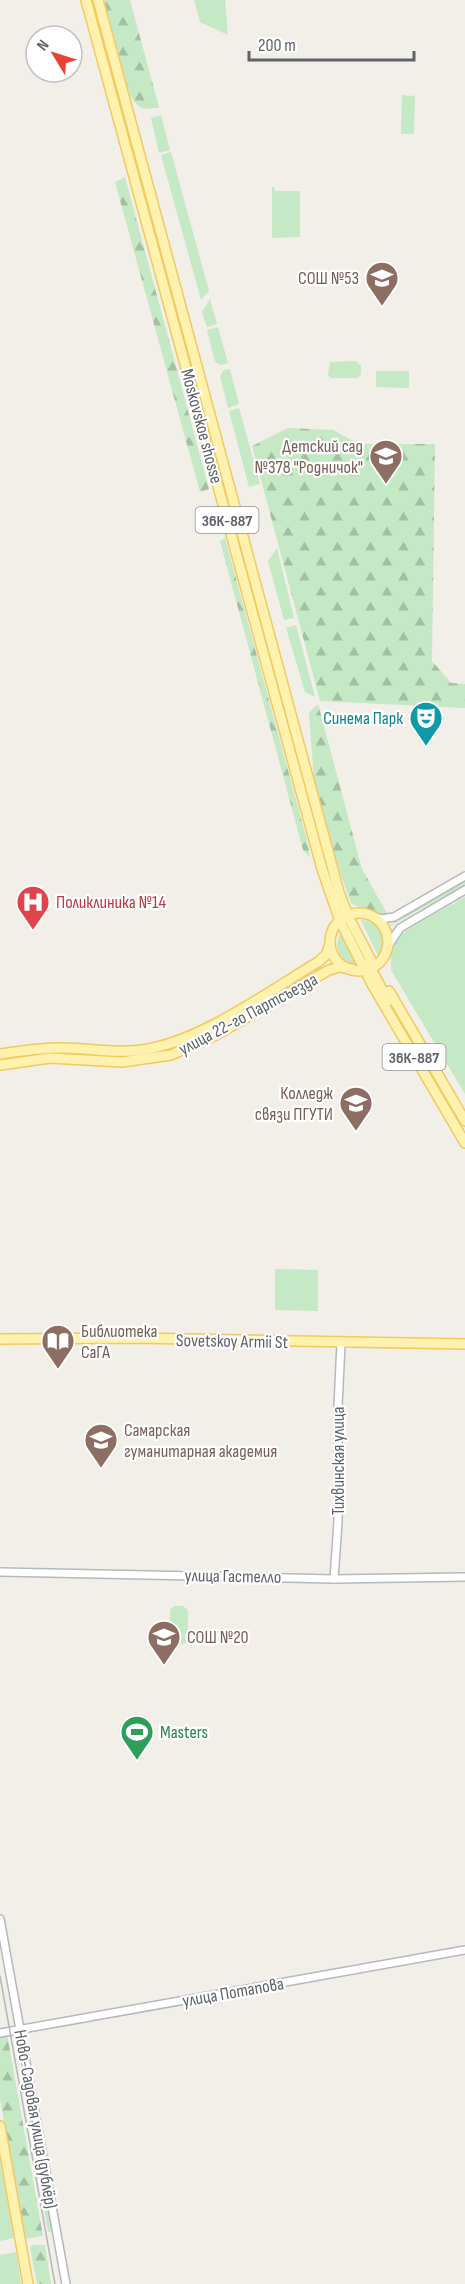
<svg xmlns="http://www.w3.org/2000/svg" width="465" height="2284" font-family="'Sofia Sans Condensed',sans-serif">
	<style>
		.green { fill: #c5e8c5 }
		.forest { fill: url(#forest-firs) }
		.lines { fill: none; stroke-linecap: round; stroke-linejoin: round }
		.minor-casing { stroke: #b5b8bc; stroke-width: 10 }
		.major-casing { stroke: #f2c960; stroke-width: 12 }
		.minor { stroke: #fff; stroke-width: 7 }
		.major { stroke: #fff2af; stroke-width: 9 }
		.tram { stroke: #b6b7b8; stroke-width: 1.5 }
		.labels { text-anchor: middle; stroke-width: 4.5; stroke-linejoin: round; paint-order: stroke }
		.shield { fill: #fff; stroke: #8f9295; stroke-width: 1.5 }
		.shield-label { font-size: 16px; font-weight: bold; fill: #5f6368 }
		.education-label { font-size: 18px; fill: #785e54; stroke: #fff; text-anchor: end }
		.street-label { font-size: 18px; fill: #5f6368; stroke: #fff }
		.culture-label { font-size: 18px; fill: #0d838f; stroke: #fff; text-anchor: end }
		.health-label { font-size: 18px; fill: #be3a42; stroke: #fff; text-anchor: start }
		.leisure-label { font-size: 18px; fill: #27864d; stroke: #fff; text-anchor: start }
	</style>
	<defs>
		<pattern id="forest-firs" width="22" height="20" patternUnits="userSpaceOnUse" patternTransform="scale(1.5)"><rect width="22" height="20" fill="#c5e8c5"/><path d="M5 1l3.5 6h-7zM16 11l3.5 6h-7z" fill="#a3c0a4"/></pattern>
	</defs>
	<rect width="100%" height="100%" fill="#f1efe8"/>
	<g class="green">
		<path d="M194 0H225L228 35 200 22Z"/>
		<path d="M402 95 415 96 414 134H401Z"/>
		<path d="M161 115 170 150 159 153 151 118Z"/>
		<path d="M171 152 209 291 201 300 161 155Z"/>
		<path d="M272 187H274L275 191H300V237L272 238Z"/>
		<path d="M210 299 217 324 207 327 202 312Z"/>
		<path d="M218 327 228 363 221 365 215 362 207 330Z"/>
		<path d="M356 361 361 366V374L358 378H331L328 375 330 362Z"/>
		<path d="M230 369 239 404 228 408 220 376 224 370Z"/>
		<path d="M376 371H409V388L376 387Z"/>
		<path d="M239 408 260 484 249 487 229 411Z"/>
		<path d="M277 548 294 618 284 620 268 561Z"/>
		<path d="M296 625 315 697 305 692 286 628Z"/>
		<path d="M465 881V885L390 926 391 924Z"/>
		<path d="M465 897V1094L391 970C391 961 390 950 395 941 403 929 450 906 465 897Z"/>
		<path d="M361 920C381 921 390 940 378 956Z"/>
		<path d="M341 933 357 965C340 963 332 947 341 933Z"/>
		<path d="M275 1269 318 1270V1311L275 1310Z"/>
		<path d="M174 1606H183L188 1610V1641L184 1644 175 1645 171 1640 170 1610Z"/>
		<path d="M29 2121H33L52 2231 48 2232Z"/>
		<path d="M0 2161 14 2238 0 2241Z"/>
		<path d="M16 2252 21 2284H0V2255Z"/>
	</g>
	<g class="forest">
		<path d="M104 0H130L159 107C143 111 138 109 130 95Z"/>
		<path d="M125 177 209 489 200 492 115 182Z"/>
		<path d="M288 428 333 430 359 444H435L432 661 451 683 465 684V708L320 701 252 446Z"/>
		<path d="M225 538 308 844 310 858 303 850 220 541Z"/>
		<path d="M318 704 362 869 388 915 370 913 351 903 330 844 318 799 314 779 309 714 311 710Z"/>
		<path d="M7 2034 43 2236 24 2239 0 2098V2036Z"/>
		<path d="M34 2245H45L51 2284H37L30 2247Z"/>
	</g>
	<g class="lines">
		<g class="minor-casing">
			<g id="minor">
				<path d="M370 915 381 919 394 917 465 876"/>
				<path d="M388 946 400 928 465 890"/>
				<path d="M0 1572 334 1579 465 1577"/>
				<path d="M334 1579 338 1522V1407L341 1343"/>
				<path d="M0 1919 66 2284"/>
				<path d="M0 2033 465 1950"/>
			</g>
		</g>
		<g class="major-casing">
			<g id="major">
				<path d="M86 0 322 869 340 921 373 986 465 1143"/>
				<path d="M98 0 339 892 348 916 374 966"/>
				<circle cx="359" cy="942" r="29"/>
				<path d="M368 963 388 1001"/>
				<path d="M389 991 465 1121"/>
				<path d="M0 1054C21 1051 43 1047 64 1048 90 1048 116 1054 142 1050 200 1042 268 992 318 962L326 955 330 944"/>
				<path d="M0 1065 50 1058 122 1062 171 1055 216 1035 329 970 340 967 352 969"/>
				<path d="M0 1339 133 1338 465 1344"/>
				<path d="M0 2126 28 2284"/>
			</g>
		</g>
		<use href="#minor" class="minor"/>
		<use href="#major" class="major"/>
		<path class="tram" d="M0 1976 55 2284"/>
	</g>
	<defs>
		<g id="school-pin" transform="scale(1.725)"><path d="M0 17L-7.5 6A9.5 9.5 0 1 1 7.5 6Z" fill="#8d6e63" stroke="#fff"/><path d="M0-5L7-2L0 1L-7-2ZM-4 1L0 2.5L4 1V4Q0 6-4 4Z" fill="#fff"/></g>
		<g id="theatre-pin" transform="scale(1.725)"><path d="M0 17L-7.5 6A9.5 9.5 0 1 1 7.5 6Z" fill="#0f9aa8" stroke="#fff"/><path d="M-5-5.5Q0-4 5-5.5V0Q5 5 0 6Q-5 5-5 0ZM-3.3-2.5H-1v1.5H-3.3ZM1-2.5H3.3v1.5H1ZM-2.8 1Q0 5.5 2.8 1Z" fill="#fff"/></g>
		<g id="hospital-pin" transform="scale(1.725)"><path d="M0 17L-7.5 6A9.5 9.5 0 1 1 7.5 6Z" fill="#e0444e" stroke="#fff"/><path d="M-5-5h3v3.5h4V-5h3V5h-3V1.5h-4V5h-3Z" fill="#fff"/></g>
		<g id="university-pin" transform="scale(1.725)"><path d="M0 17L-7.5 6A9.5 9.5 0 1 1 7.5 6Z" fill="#8d6e63" stroke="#fff"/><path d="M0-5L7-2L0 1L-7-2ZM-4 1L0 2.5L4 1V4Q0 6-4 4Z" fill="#fff"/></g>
		<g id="library-pin" transform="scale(1.725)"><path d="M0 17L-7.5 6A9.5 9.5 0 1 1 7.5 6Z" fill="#8d6e63" stroke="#fff"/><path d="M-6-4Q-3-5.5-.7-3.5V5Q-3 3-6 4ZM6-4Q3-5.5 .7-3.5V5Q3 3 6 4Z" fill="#fff"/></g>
		<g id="stadium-pin" transform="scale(1.725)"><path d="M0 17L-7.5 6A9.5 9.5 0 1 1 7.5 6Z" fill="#2e9e5b" stroke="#fff"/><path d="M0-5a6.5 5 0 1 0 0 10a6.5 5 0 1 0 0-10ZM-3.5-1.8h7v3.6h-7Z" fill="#fff"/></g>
	</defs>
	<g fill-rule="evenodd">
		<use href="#school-pin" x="382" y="278"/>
		<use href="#school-pin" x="386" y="456"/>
		<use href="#theatre-pin" x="426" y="718"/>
		<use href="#hospital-pin" x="33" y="902"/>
		<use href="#university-pin" x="356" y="1103"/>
		<use href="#library-pin" x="58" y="1341"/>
		<use href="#university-pin" x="101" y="1440"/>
		<use href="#school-pin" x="164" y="1637"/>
		<use href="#stadium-pin" x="137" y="1732"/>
	</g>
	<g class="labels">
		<g class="shield">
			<rect x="195.5" y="507" width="63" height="26" rx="4.5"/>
			<rect x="382.5" y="1044" width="63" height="26" rx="4.5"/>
		</g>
		<g class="shield-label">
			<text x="227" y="526">36К-887</text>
			<text x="414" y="1063">36К-887</text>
		</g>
		<g class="education-label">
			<text x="359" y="284">СОШ №53</text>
			<text x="363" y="452">Детский сад<tspan x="363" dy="21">№378 "Родничок"</tspan></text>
			<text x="333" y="1099">Колледж<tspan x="333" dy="21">связи ПГУТИ</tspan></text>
			<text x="81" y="1337" text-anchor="start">Библиотека<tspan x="81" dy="21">СаГА</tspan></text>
			<text x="124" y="1436" text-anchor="start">Самарская<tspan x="124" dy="21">гуманитарная академия</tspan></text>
			<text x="187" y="1643" text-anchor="start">СОШ №20</text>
		</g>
		<g class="street-label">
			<text transform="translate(202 426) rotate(75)" y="6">Moskovskoe shosse</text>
			<text transform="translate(248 1014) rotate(-28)" y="6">улица 22-го Партсъезда</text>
			<text transform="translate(232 1341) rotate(1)" y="6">Sovetskoy Armii St</text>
			<text transform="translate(338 1461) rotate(-90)" y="6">Тихвинская улица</text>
			<text transform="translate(233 1576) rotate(1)" y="6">улица Гастелло</text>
			<text transform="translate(233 1992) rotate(-10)" y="6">улица Потапова</text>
			<text transform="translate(36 2119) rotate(80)" y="6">Ново-Садовая улица (дублёр)</text>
		</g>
		<g class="culture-label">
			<text x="403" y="724">Синема Парк</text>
		</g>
		<g class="health-label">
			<text x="56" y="908">Поликлиника №14</text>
		</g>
		<g class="leisure-label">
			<text x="160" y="1738">Masters</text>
		</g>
	</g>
	<g transform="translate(54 54) rotate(308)"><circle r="28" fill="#ffffff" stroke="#bfc1c3" stroke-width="1.5"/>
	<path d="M0-4.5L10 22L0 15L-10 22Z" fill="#ea4335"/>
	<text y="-9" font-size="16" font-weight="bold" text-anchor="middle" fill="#5f6368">N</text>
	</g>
	<path d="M249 51v9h165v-9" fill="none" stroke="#5f6368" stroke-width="3"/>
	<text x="258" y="51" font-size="18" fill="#5f6368" stroke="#ffffff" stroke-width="4.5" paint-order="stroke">200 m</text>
</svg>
